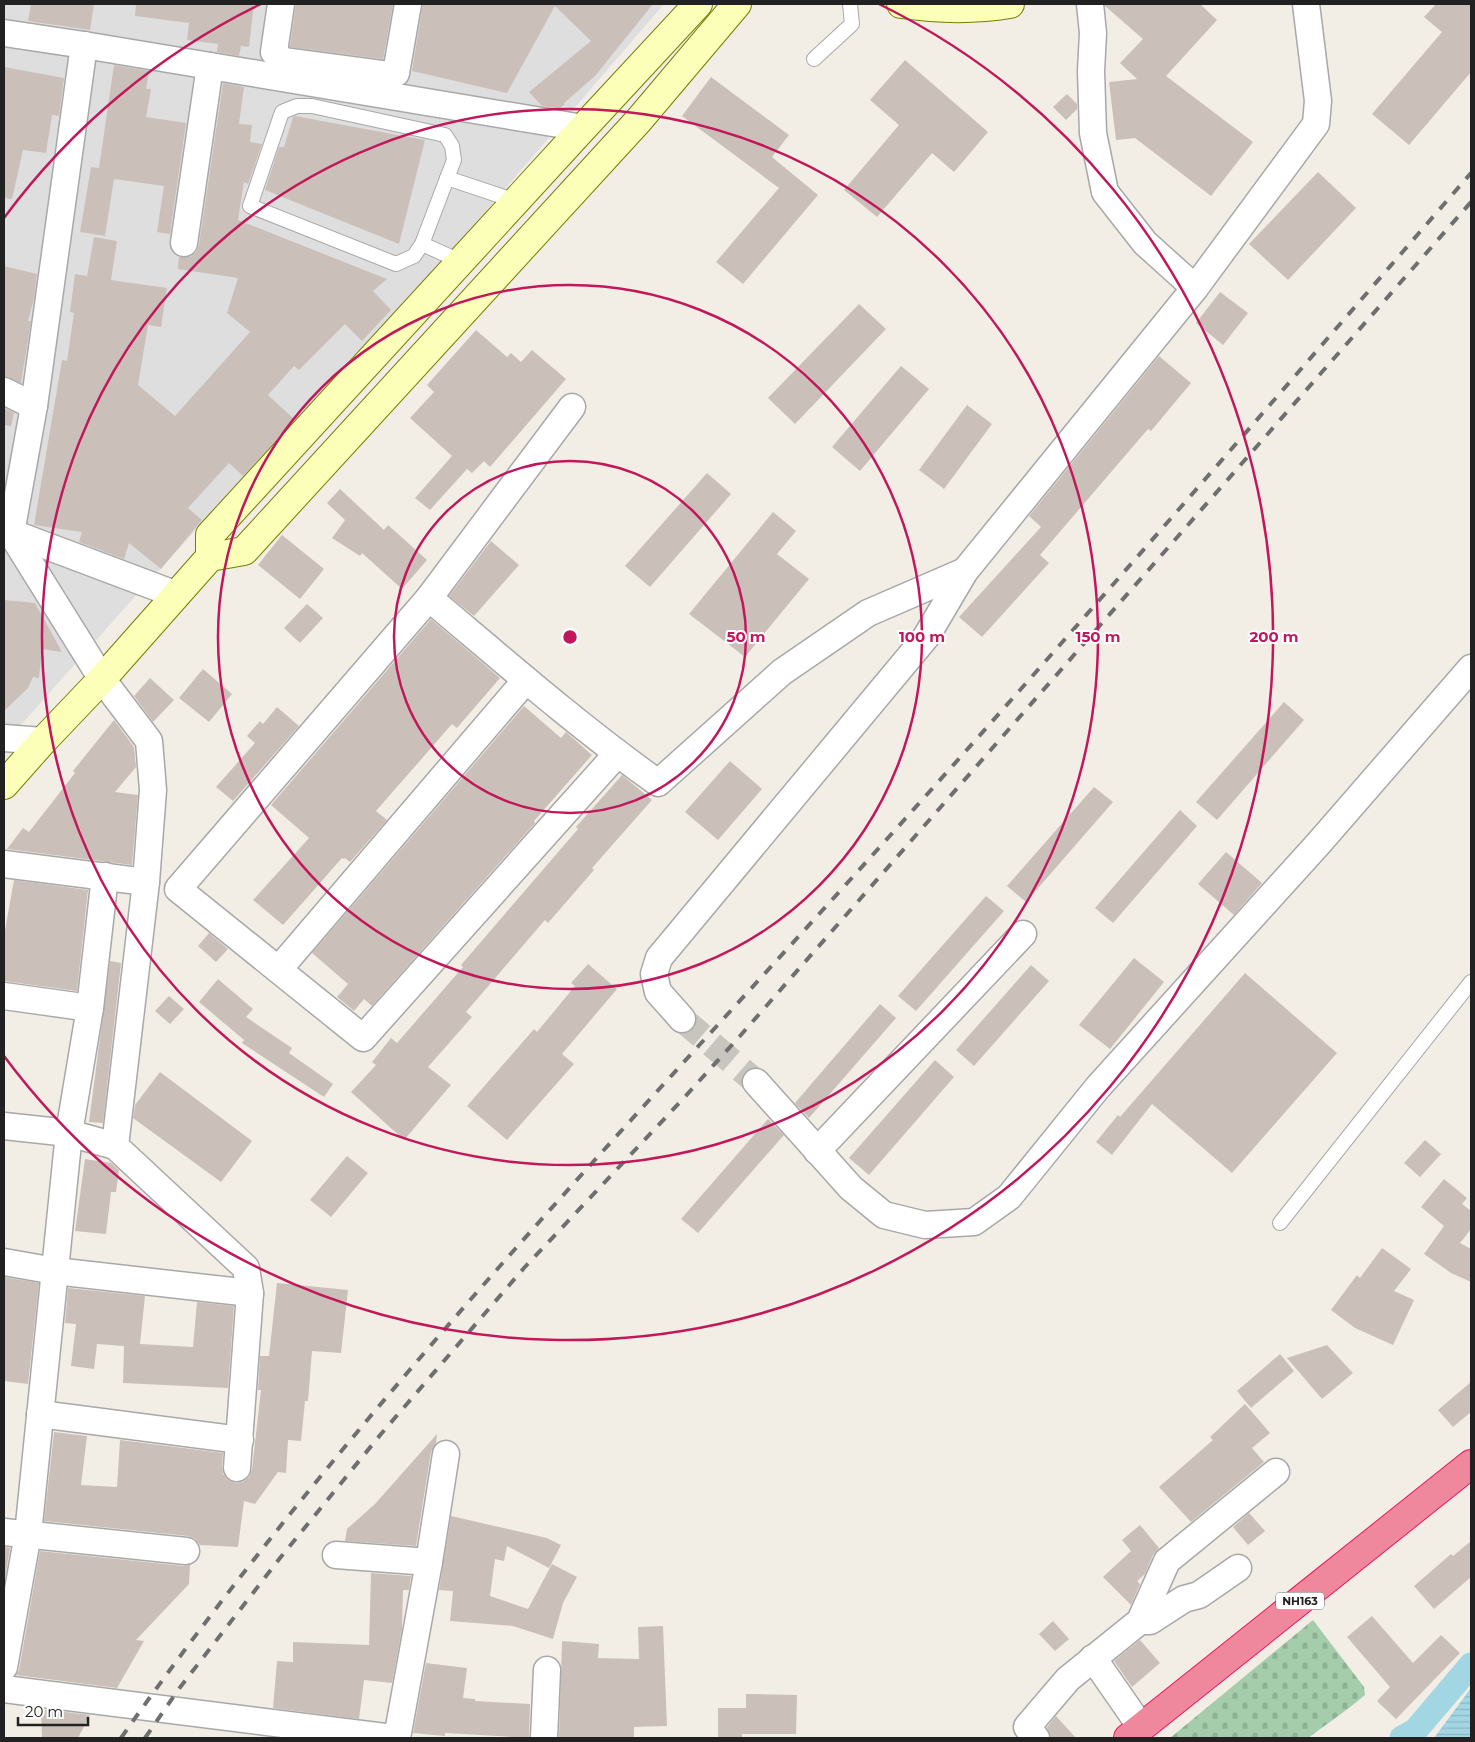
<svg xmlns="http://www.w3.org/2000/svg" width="1475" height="1742" font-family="Montserrat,sans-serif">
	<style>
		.residential { fill: #dfdede }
		.cemetery { fill: url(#cemetery-stones) }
		.water { fill: url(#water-rules) }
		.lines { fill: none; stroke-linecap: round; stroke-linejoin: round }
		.canal { stroke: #a3d6e3; stroke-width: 25 }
		.building { fill: #cac0b9 }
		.street-tunnel { stroke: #c8c5bf; stroke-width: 26; stroke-dasharray: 26 13; stroke-linecap: butt }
		.lane-casing { stroke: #a8a8a8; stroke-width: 16 }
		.street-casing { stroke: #a8a8a8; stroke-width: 29 }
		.secondary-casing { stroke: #737f00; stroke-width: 30 }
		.highway-casing { stroke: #ec1764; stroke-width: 30 }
		.lane { stroke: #fff; stroke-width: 14 }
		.street { stroke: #fff; stroke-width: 26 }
		.secondary { stroke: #fcffb7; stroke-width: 28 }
		.highway { stroke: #ef889d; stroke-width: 28 }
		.rail { stroke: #6f6f6f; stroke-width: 4; stroke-dasharray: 10 10; stroke-linecap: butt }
		.ring { fill: none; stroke: #c2185b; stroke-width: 2.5 }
		.labels { text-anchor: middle; stroke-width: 4; stroke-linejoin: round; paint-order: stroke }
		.shield { fill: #fff; stroke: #646464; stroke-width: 1 }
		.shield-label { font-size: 11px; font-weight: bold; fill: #212121 }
		.centre { fill: #c2185b; stroke: #fff; stroke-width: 2.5 }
		.ring-label { font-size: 15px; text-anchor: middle; font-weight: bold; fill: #c2185b; stroke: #fff; stroke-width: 4; stroke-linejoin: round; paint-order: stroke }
	</style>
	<defs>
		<pattern id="cemetery-stones" width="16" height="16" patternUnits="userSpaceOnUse" patternTransform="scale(1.25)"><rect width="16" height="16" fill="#a5cdab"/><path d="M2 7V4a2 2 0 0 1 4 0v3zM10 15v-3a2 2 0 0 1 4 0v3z" fill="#8eb093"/></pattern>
		<pattern id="water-rules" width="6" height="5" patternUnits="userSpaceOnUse" patternTransform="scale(1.25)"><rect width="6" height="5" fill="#a3d6e3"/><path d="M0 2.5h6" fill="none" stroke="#8cb7c2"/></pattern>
	</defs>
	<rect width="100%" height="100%" fill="#f2eee6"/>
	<path class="residential" d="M4 4H664L473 226 122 611 4 744Z"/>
	<path class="cemetery" d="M1313 1620 1364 1687 1365 1695 1349 1708 1308 1738H1170Z"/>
	<path class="water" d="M1471 1688V1738H1434Z"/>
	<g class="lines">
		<path class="canal" d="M1402 1738 1415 1731 1471 1665"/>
	</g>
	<g class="building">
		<path d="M31 4H94L90 30 28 21Z"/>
		<path d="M136 4H254L249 47 241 46 239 56 217 52 218 44 187 40 189 23 135 16Z"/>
		<path d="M296 4H393L383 59 290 47Z"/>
		<path d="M423 4H653L595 76 564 103 565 104 559 109 542 106 529 92 591 41 555 6 507 93 412 71Z"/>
		<path d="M1105 4H1200L1217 20 1166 76 1253 142 1211 196 1135 138 1116 140 1109 82 1137 79 1120 63 1143 39 1105 6Z"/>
		<path d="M1436 4H1471V72L1409 145 1372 114 1442 32 1424 17Z"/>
		<path d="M905 60 988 132 954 172 932 153 877 217 844 190 899 125 870 100Z"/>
		<path d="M114 65 149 71 146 89H151L146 117 186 123 170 234 157 232 164 186 114 179 105 236 80 232 91 167 99 168Z"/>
		<path d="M4 67 64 78 59 116 52 115 46 153 23 150 12 199 4 198Z"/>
		<path d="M711 77 789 135 772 157 818 195 743 284 716 262 779 188 682 116Z"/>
		<path d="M223 83 244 87 239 124 252 125 250 142 262 144 248 184 244 182 238 220 387 279 373 291 391 310 362 341 345 324 299 370 294 366 268 395 295 420 243 476 229 463 188 508 202 520 161 569 129 543 124 559 79 542 82 532 34 525 62 360 67 361 74 313 70 312 75 274 87 276 94 237 117 241 111 280 167 288 161 327 148 325 138 385 175 416 250 332 227 313 238 278 178 269 179 257H190L196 252 199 245Z"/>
		<path d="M1067 94 1077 104V109L1066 120 1053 107Z"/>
		<path d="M295 116 425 140 399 244 265 190 279 147H284L293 117Z"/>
		<path d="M1318 172 1356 208 1288 280 1249 244Z"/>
		<path d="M4 266 37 274 34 298 28 321H31L21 383 4 376Z"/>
		<path d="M1220 292 1248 313 1223 345 1196 323Z"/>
		<path d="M859 304 886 329 795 424 768 398Z"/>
		<path d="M476 330 507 357 511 353 521 362 532 350 566 379 490 467 484 461 472 473 467 469 430 510 415 498 452 456 410 418 434 392 427 385Z"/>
		<path d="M1159 356 1191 383 1151 431 1148 429 1040 555 1049 563 982 637 959 617 1041 527 1029 516Z"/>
		<path d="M901 366 929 389 860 471 832 447Z"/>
		<path d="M967 405 992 424 944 489 919 470Z"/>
		<path d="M4 408 14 413 11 426 4 425Z"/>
		<path d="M707 473 731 494 650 587 625 566Z"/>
		<path d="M340 489 384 530 388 525 427 560 402 589 362 553 360 556 332 538 345 520 327 503Z"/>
		<path d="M773 512 796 531 777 554 809 579 745 657 689 614Z"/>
		<path d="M282 535 324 569 300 599 258 565Z"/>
		<path d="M491 541 519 565 474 616 449 596Z"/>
		<path d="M4 600 35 603 62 652 42 649 39 678 33 677 28 688 4 711Z"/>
		<path d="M307 604 323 618 300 643 284 628Z"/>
		<path d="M431 619 500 678 457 728 452 724 376 811 387 820 350 862 345 858 344 859 342 858 283 925 253 900 309 838 271 805Z"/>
		<path d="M203 669 232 694 209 722 179 698Z"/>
		<path d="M150 678 174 700 153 722 134 696Z"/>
		<path d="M1284 702 1304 720 1217 820 1196 802Z"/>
		<path d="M524 706 561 738 566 732 592 755 534 821 535 823 372 1006 364 999 354 1011 337 997 348 984 312 953Z"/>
		<path d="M277 707 299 726 233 801 216 787 255 743 247 736 260 721 263 724Z"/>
		<path d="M114 720 134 747 136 767 115 792 138 795 132 865 7 849 23 828 29 832 75 773 73 771Z"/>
		<path d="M730 761 762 789 718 840 685 812Z"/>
		<path d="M622 775 652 800 592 868 594 870 548 923 545 920 466 1012 472 1017 428 1067 451 1085 404 1140 351 1092 376 1065 372 1062 391 1038 397 1043 463 967 461 965 578 829 576 827Z"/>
		<path d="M1094 787 1113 802 1026 902 1007 886Z"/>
		<path d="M1180 810 1197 826 1113 923 1095 908Z"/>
		<path d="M1226 852 1262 883 1234 915 1198 884Z"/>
		<path d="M14 880 88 890 77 991 4 981V936Z"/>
		<path d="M986 896 1004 911 916 1011 898 996Z"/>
		<path d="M209 933 228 949 216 962 198 946Z"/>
		<path d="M1134 958 1164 982 1110 1049 1079 1025Z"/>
		<path d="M110 961 121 963 103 1123 89 1122Z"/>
		<path d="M588 964 617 989 562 1054 574 1064 507 1140 467 1106 534 1029 537 1032 575 986 571 983Z"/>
		<path d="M1031 965 1049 981 974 1066 956 1050Z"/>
		<path d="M1245 973 1337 1053 1232 1173 1152 1104 1112 1155 1096 1142 1118 1115 1120 1117Z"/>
		<path d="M218 979 253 1009 246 1017 292 1048 289 1053 333 1084 324 1097 242 1043 244 1040 199 1002Z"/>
		<path d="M169 996 184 1009 170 1024 155 1011Z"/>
		<path d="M880 1004 896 1018 809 1118 795 1103Z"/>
		<path d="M935 1060 954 1077 869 1175 849 1158Z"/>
		<path d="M160 1072 252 1141 221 1182 133 1118 135 1105Z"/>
		<path d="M768 1119 784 1135 698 1233 681 1219Z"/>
		<path d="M1425 1140 1441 1154 1420 1177 1404 1163Z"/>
		<path d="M347 1156 368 1173 331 1217 310 1200Z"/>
		<path d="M85 1159 111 1163 119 1170 116 1192H111L106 1234 75 1231Z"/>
		<path d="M1444 1179 1467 1198 1462 1204 1471 1211V1229L1460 1243 1471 1249V1282L1451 1273 1424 1254 1444 1226 1421 1207Z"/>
		<path d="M1382 1248 1411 1269 1394 1291 1414 1300 1393 1345 1355 1328 1331 1310 1357 1275 1360 1278Z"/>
		<path d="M4 1277 39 1283 28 1384 4 1381Z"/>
		<path d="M277 1283 348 1290 341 1353 312 1351 308 1401H305L301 1441 288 1440 286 1473 278 1472 255 1504 244 1501 238 1547 200 1545 195 1539 188 1536 44 1521 54 1432 87 1436 81 1485 117 1487 120 1440 223 1453 222 1467 223 1474 228 1480 236 1483 243 1482 249 1477 252 1469 261 1390H258L260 1356H269Z"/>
		<path d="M68 1288 145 1296 140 1344 193 1347 197 1302 234 1306 228 1388 123 1383 124 1346 97 1344 94 1369 71 1366 76 1324 65 1323Z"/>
		<path d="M1327 1345 1353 1373 1322 1399 1287 1358Z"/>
		<path d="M1280 1354 1294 1371 1251 1408 1237 1391Z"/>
		<path d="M1471 1382V1412L1453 1427 1438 1410Z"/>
		<path d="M1245 1404 1270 1433 1252 1448 1264 1462 1191 1522 1159 1487 1213 1440 1210 1437Z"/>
		<path d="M437 1434 436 1443 431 1452 416 1546 345 1541 347 1529 375 1504Z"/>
		<path d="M1249 1513 1265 1531 1248 1545 1233 1527Z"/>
		<path d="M451 1516 547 1538 561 1545 549 1568 507 1546 504 1561 495 1559 490 1596 528 1609 552 1564 577 1577 563 1603 553 1639 513 1626 450 1621 453 1591 439 1590Z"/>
		<path d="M1140 1525 1159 1548 1153 1555 1145 1574 1137 1581 1140 1584 1131 1605 1103 1577 1131 1551 1122 1540Z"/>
		<path d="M1471 1541V1577L1434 1609 1414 1586 1451 1554 1453 1556Z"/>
		<path d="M4 1547 10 1548 4 1584Z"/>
		<path d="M40 1551 184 1566 190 1565 189 1584 136 1640 144 1641 117 1688 16 1675 19 1670Z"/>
		<path d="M371 1573 411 1576 409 1590H403L402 1629 392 1683 364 1680 359 1719 273 1708 277 1661 293 1662V1642L369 1645Z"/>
		<path d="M1372 1616 1413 1663 1441 1635 1460 1653 1396 1719 1377 1701 1390 1687 1347 1637Z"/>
		<path d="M1053 1621 1069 1639 1055 1651 1039 1634Z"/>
		<path d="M663 1626 667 1726 634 1727V1738H559L562 1641 599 1644 598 1658 639 1659 638 1627Z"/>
		<path d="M1140 1640 1160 1663 1132 1687 1114 1661Z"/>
		<path d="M426 1663 467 1668 463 1698 475 1699V1701L530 1704 529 1738 445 1733V1736L413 1733Z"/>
		<path d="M746 1694 797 1695 796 1734H742V1738H718V1708H746Z"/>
		<path d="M41 1709 90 1715 78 1738H42Z"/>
		<path d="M1056 1716 1076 1738H1051L1047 1727Z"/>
	</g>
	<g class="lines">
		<path class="street-tunnel" d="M682 1019 756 1082"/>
		<g class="lane-casing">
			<g id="lane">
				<path d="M814 59 852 24 850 4"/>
				<path d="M297 106H312L445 135 452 146 454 160 422 244 414 256 396 264 250 206 282 112Z"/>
				<path d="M447 178 516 201"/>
				<path d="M422 244 460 261"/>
				<path d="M1280 1223 1471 982"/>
			</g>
		</g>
		<g class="street-casing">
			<g id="street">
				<path d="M281 4 274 52 283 61 389 75 396 73 408 4"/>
				<path d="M1090 4 1093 33 1091 71 1093 133 1105 192 1145 243 1195 288"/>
				<path d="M4 33 84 45 583 128"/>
				<path d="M84 45 34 406 11 533 102 679 149 741 153 790 146 882 115 1146 246 1268 250 1293 237 1468"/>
				<path d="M184 243 210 66"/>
				<path d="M4 391 34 406"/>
				<path d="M572 407 429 598 178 889 363 1038 617 754"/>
				<path d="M7 531 177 595"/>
				<path d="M429 598C504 661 578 726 658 783L782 672 868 613 965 571"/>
				<path d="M4 738 43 741"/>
				<path d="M4 864 146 882"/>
				<path d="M279 969 526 680"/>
				<path d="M4 996 90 1008"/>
				<path d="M682 1019 658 992 654 974 659 958 926 637 965 571 1195 288 1316 124 1318 101 1306 4"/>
				<path d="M756 1082 851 1188 884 1215 925 1225 974 1222 1009 1197 1098 1087 1319 843 1471 668"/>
				<path d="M4 1126 69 1133 115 1146"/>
				<path d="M817 1151 1023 934"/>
				<path d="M4 1262 55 1271 250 1293"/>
				<path d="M40 1414 240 1440"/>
				<path d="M4 1532 186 1551"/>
				<path d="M336 1555 429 1562"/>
				<path d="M1140 1621H1150L1184 1599 1199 1595 1238 1568"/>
				<path d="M1093 1658 1141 1727"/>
				<path d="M4 1667 28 1534 69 1133 90 1008 105 876"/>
				<path d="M4 1689 393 1738"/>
				<path d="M397 1738 429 1562 446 1454"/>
				<path d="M544 1738 547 1670"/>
				<path d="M1036 1738 1027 1727 1068 1679 1140 1621 1167 1561 1276 1472"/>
			</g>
		</g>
		<g class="secondary-casing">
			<g id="secondary">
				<path d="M901 4C937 9 974 10 1010 4"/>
				<path d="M210 557V535L583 128 698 4"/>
				<path d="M4 785 43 741 102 679 210 557 244 551 639 120 737 4"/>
			</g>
		</g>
		<g class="highway-casing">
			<path id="highway" d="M1128 1738 1471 1464"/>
		</g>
		<use href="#lane" class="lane"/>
		<use href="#street" class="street"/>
		<use href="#secondary" class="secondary"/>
		<use href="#highway" class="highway"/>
		<g class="rail">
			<path d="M121 1738C334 1435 591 1165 840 891 1054 655 1262 414 1471 173"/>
			<path d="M145 1738 178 1690 280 1558 381 1434 524 1268 682 1100 740 1036 1471 202"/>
		</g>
	</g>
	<g class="ring">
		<circle cx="570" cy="637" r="176"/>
		<circle cx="570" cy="637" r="352"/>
		<circle cx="570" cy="637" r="528"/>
		<path d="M4 218A704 704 0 0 1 261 4M879 4A704 704 0 1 1 4 1056"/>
	</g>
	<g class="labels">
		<rect class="shield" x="1276" y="1592.5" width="48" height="17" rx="4"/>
		<g class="shield-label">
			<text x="1300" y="1605">NH163</text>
		</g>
	</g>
	<circle cx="570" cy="637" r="8" class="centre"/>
	<g class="ring-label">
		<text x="746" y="642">50 m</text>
		<text x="922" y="642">100 m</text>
		<text x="1098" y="642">150 m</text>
		<text x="1274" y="642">200 m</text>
	</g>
	<rect width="1475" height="1742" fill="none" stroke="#212121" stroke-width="10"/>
	<path d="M18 1717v8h70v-8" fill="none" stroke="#212121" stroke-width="2.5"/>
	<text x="25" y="1717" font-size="15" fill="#212121" stroke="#ffffff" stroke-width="4" paint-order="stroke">20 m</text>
</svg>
